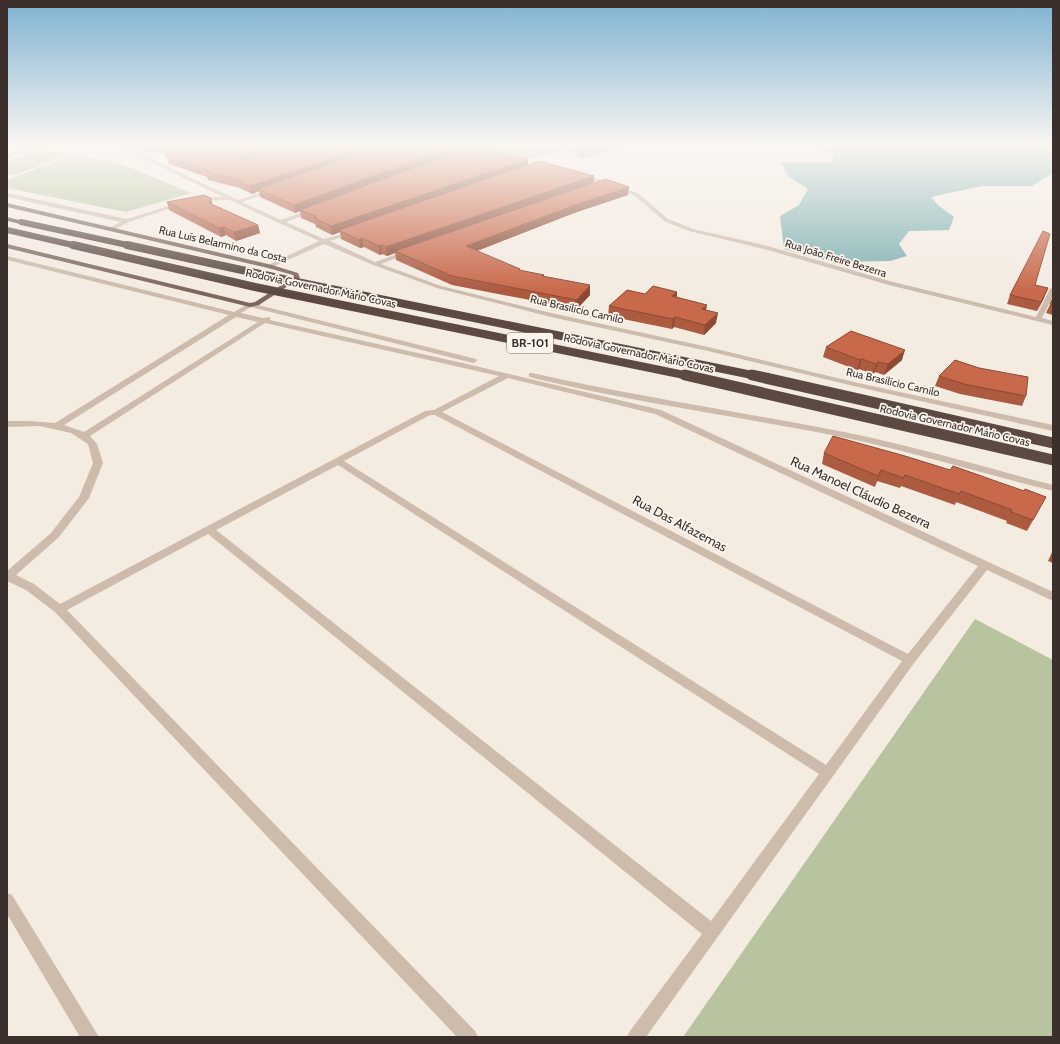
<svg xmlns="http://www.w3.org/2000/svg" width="1060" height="1044" font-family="Cabin,sans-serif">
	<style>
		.green { fill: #b8c4a0 }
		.water { fill: #7fb0b2 }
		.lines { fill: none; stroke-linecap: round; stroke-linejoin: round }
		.minor { fill: #cdbbac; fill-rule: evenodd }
		.major { fill: #7d675c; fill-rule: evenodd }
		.highway { fill: #5c4a42; fill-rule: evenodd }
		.highway-bridge-far2 { stroke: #5c4a42; stroke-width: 6 }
		.highway-bridge-far1 { stroke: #5c4a42; stroke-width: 8 }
		.highway-bridge { stroke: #5c4a42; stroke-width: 11 }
		.wall { fill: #ac5a40 }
		.shaded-wall { fill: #8c4a34 }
		.building { fill: #c8694b; stroke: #8c4a34 }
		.labels { text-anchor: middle; stroke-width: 3.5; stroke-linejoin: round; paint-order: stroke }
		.far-street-label { font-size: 11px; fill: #3b302b; stroke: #fbf5ee }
		.shield { fill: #fbf5ee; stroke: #756b66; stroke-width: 1 }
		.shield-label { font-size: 12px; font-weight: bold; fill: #3b302b }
		.street-label { font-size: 13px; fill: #3b302b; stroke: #fbf5ee }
	</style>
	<rect width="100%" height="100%" fill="#f4ebe1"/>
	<g class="green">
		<path d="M455 145H559L566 150 525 160Z"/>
		<path d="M40 150 69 154 15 175 7 173V162Z"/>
		<path d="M72 155 119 163 191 193 126 212 7 188V180Z"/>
		<path d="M975 619 1053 660V1037H683Z"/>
	</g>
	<g class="water">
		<path d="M559 145H639L616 149 582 159Z"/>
		<path d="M811 145H1053V173L1032 186H982L931 197 938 205 954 217 949 230 909 231 899 244 907 256 890 261 833 262 784 249 780 216 799 205 808 189 788 176 781 162 831 163 834 155Z"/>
	</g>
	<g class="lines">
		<g class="minor">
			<path d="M35 145H42L7 158V155Z"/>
			<path d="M116 145H122L238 200 273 189V191L242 202 281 220 311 209H315V211L286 222 324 239 354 231V233L330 241 375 262 406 251H410V253L381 264 441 286 551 313 708 347 858 383 1053 425V431L858 387 708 351 551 317 437 288 373 265 324 244 272 267H268V265L319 241 229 200 196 201 195 200 198 198 223 197Z"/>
			<path d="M439 145H449L481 152 479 153Z"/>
			<path d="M582 174 609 182 639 194 668 219 693 229 768 246 893 282 1036 317 1050 289 1053 287V296L1042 318 1053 321V325L889 285 764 249 689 231 664 221 635 196 605 184 580 177 579 176Z"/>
			<path d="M7 193 127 219 178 203 183 204 129 222 111 231 109 230V228L121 222 7 197Z"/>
			<path d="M7 256 234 312 250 303 476 359 477 361 473 363 251 307 241 313 263 318 270 317V320L467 364 661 410 1053 592V601L987 570 914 663 646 1037H627L630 1031 702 934 208 534 67 610 475 1031 478 1037H457L55 612 26 590 7 581V571L51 533 79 497 93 463 88 444 71 433 39 426 7 427V421H28L55 423 229 315 7 260ZM236 317 258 322 84 432 64 425ZM265 323 499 376 434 410 425 411 60 604 34 584 16 575 59 537 89 498 103 463 97 444 90 436ZM508 378 655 414 978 566 908 654 442 412ZM430 415H435L902 661 826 765 344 461ZM338 465 819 774 711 921 216 530Z"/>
			<path d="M529 373H532C643 398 756 414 868 437 930 451 992 469 1053 485V491C977 472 903 449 827 434 728 415 627 401 529 377Z"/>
			<path d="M7 893 12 895 99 1037H80L7 914Z"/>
		</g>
		<path class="major" d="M7 203 272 265 298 273 300 278 259 305 250 307 7 248V244L250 303 255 302 294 277 293 275 268 268 7 207Z"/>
		<path class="highway" d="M7 217 23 221 24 222 21 224 7 221Z"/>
		<g class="highway-bridge-far2">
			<path d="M21 222 132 246"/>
			<path d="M7 230 77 246"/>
		</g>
		<g class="highway-bridge-far1">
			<path d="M73 245 255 287 689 376"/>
			<path d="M127 245 292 281 757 376"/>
		</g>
		<g class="highway-bridge">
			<path d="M685 375 1053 460"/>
			<path d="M752 375 1053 443"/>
		</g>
	</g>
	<g class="wall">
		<path d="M136 145H457L458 152 528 159V165L594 183 628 195 574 213 477 251 520 269V270L544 275V277L590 295 577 309 452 285 396 260 395 253 387 256 382 254 380 255 364 247 360 248 341 239 340 232 332 235 316 227 315 224 301 218 300 211 295 213 260 197 259 191 252 194 240 188 208 180 207 177 169 164 168 159H166L164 153 137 149Z"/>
		<path d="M211 198 212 204 258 225 260 233 236 241 226 235 221 237 169 210 167 202Z"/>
		<path d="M1035 285 1044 298 1037 311 1007 304 1010 295Z"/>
		<path d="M677 292V297L706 310 716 323 704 335 674 327 672 329 608 316 609 306 645 294Z"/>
		<path d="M1053 298V315L1046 313Z"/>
		<path d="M826 347 902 360 884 375 875 372 873 374 859 369 857 370 823 357Z"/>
		<path d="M939 376 1026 396 1022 406 960 394 935 386Z"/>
		<path d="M824 453 950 470 1046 497 1027 531 1006 523 1007 521 956 502 955 505 901 486 900 488 877 481 875 487 822 464Z"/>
		<path d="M1053 550V563L1048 561Z"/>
	</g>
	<g class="shaded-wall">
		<path d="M261 145H275L240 166 238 160 239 158Z"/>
		<path d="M370 145H392L258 189 259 191 252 194 250 186Z"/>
		<path d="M458 145V153L300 210V211L295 213 294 205Z"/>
		<path d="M528 159V166L339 230 340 232 332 235 331 226Z"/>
		<path d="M594 176V184L395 251V253L387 256 386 247Z"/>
		<path d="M629 187 628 195 574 213 466 255V246L575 205Z"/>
		<path d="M211 198 213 206 209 203Z"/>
		<path d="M258 225 260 233 236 241 234 232Z"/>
		<path d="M224 227 226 235 221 237 219 228Z"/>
		<path d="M362 238 364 247 360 248 359 240Z"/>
		<path d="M381 245 382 254 380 255 379 246Z"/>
		<path d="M590 285V295L577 309V300Z"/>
		<path d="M1048 288 1044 298 1037 311 1041 302Z"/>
		<path d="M677 292 676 301 672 296Z"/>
		<path d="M707 305 705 315 702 309Z"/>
		<path d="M718 313 716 323 704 335 705 325Z"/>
		<path d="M675 317 674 327 672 329 673 319Z"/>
		<path d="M905 350 902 360 884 375 888 364Z"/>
		<path d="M862 359 859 369 857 370 860 360Z"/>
		<path d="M878 362 875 372 873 374 876 364Z"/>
		<path d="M881 470 877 481 875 487 878 476Z"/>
	</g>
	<g class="building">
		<path d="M157 145H261L239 158 238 160 245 162 273 145H370L250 186 238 180H240L206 172 210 171 167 157 174 154 164 151 174 148Z"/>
		<path d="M387 145H458L294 205 258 189Z"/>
		<path d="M473 146 528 159 331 226 314 218 317 217 300 210Z"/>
		<path d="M539 161 594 176 386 247 381 245 379 246 362 238 359 240 339 230Z"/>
		<path d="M605 179 629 187 575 205 466 246 520 269 519 270 544 275 542 276 590 285 577 300 452 276 395 251Z"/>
		<path d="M204 195 211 198 209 203 258 225 234 232 224 227 219 228 167 202Z"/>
		<path d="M1043 231 1050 234 1035 285 1048 288 1041 302 1010 295Z"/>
		<path d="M653 286 677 292 672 296 707 305 702 309 718 313 705 325 675 317 673 319 609 306 627 290 645 294Z"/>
		<path d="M1053 298V304H1050Z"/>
		<path d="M851 331 905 350 888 364 878 362 876 364 862 359 860 360 826 347Z"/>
		<path d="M955 360 979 368 1028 377 1026 396 964 384 939 376Z"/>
		<path d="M833 436 905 456 950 470 953 466 1024 491 1025 489 1046 497 1033 520 1011 512 1012 510 961 491 959 494 905 475 903 478 881 470 878 476 824 453Z"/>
	</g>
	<linearGradient id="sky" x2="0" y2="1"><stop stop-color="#7eb2d2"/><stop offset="0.5" stop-color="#faf6f2"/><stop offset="1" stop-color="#faf6f2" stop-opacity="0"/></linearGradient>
	<rect width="1060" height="291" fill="url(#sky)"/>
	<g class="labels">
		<g class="far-street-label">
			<text transform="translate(223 244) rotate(13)" y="4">Rua Luís Belarmino da Costa</text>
			<text transform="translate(836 258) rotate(17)" y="4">Rua João Freire Bezerra</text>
			<text transform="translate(321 288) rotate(12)" y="4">Rodovia Governador Mário Covas</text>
			<text transform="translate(577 309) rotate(13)" y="4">Rua Brasilício Camilo</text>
			<text transform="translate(639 353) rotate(12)" y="4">Rodovia Governador Mário Covas</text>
			<text transform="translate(893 382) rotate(13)" y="4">Rua Brasilício Camilo</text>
			<text transform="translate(955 425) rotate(13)" y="4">Rodovia Governador Mário Covas</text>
		</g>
		<rect class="shield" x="507" y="333" width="46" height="20" rx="3"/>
		<g class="shield-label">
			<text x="530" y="347">BR-101</text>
		</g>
		<g class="street-label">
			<text transform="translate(861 492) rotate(25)" y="5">Rua Manoel Cláudio Bezerra</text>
			<text transform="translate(680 523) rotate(28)" y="5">Rua Das Alfazemas</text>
		</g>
	</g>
	<rect width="1060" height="1044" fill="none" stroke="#3b302b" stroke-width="16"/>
</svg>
